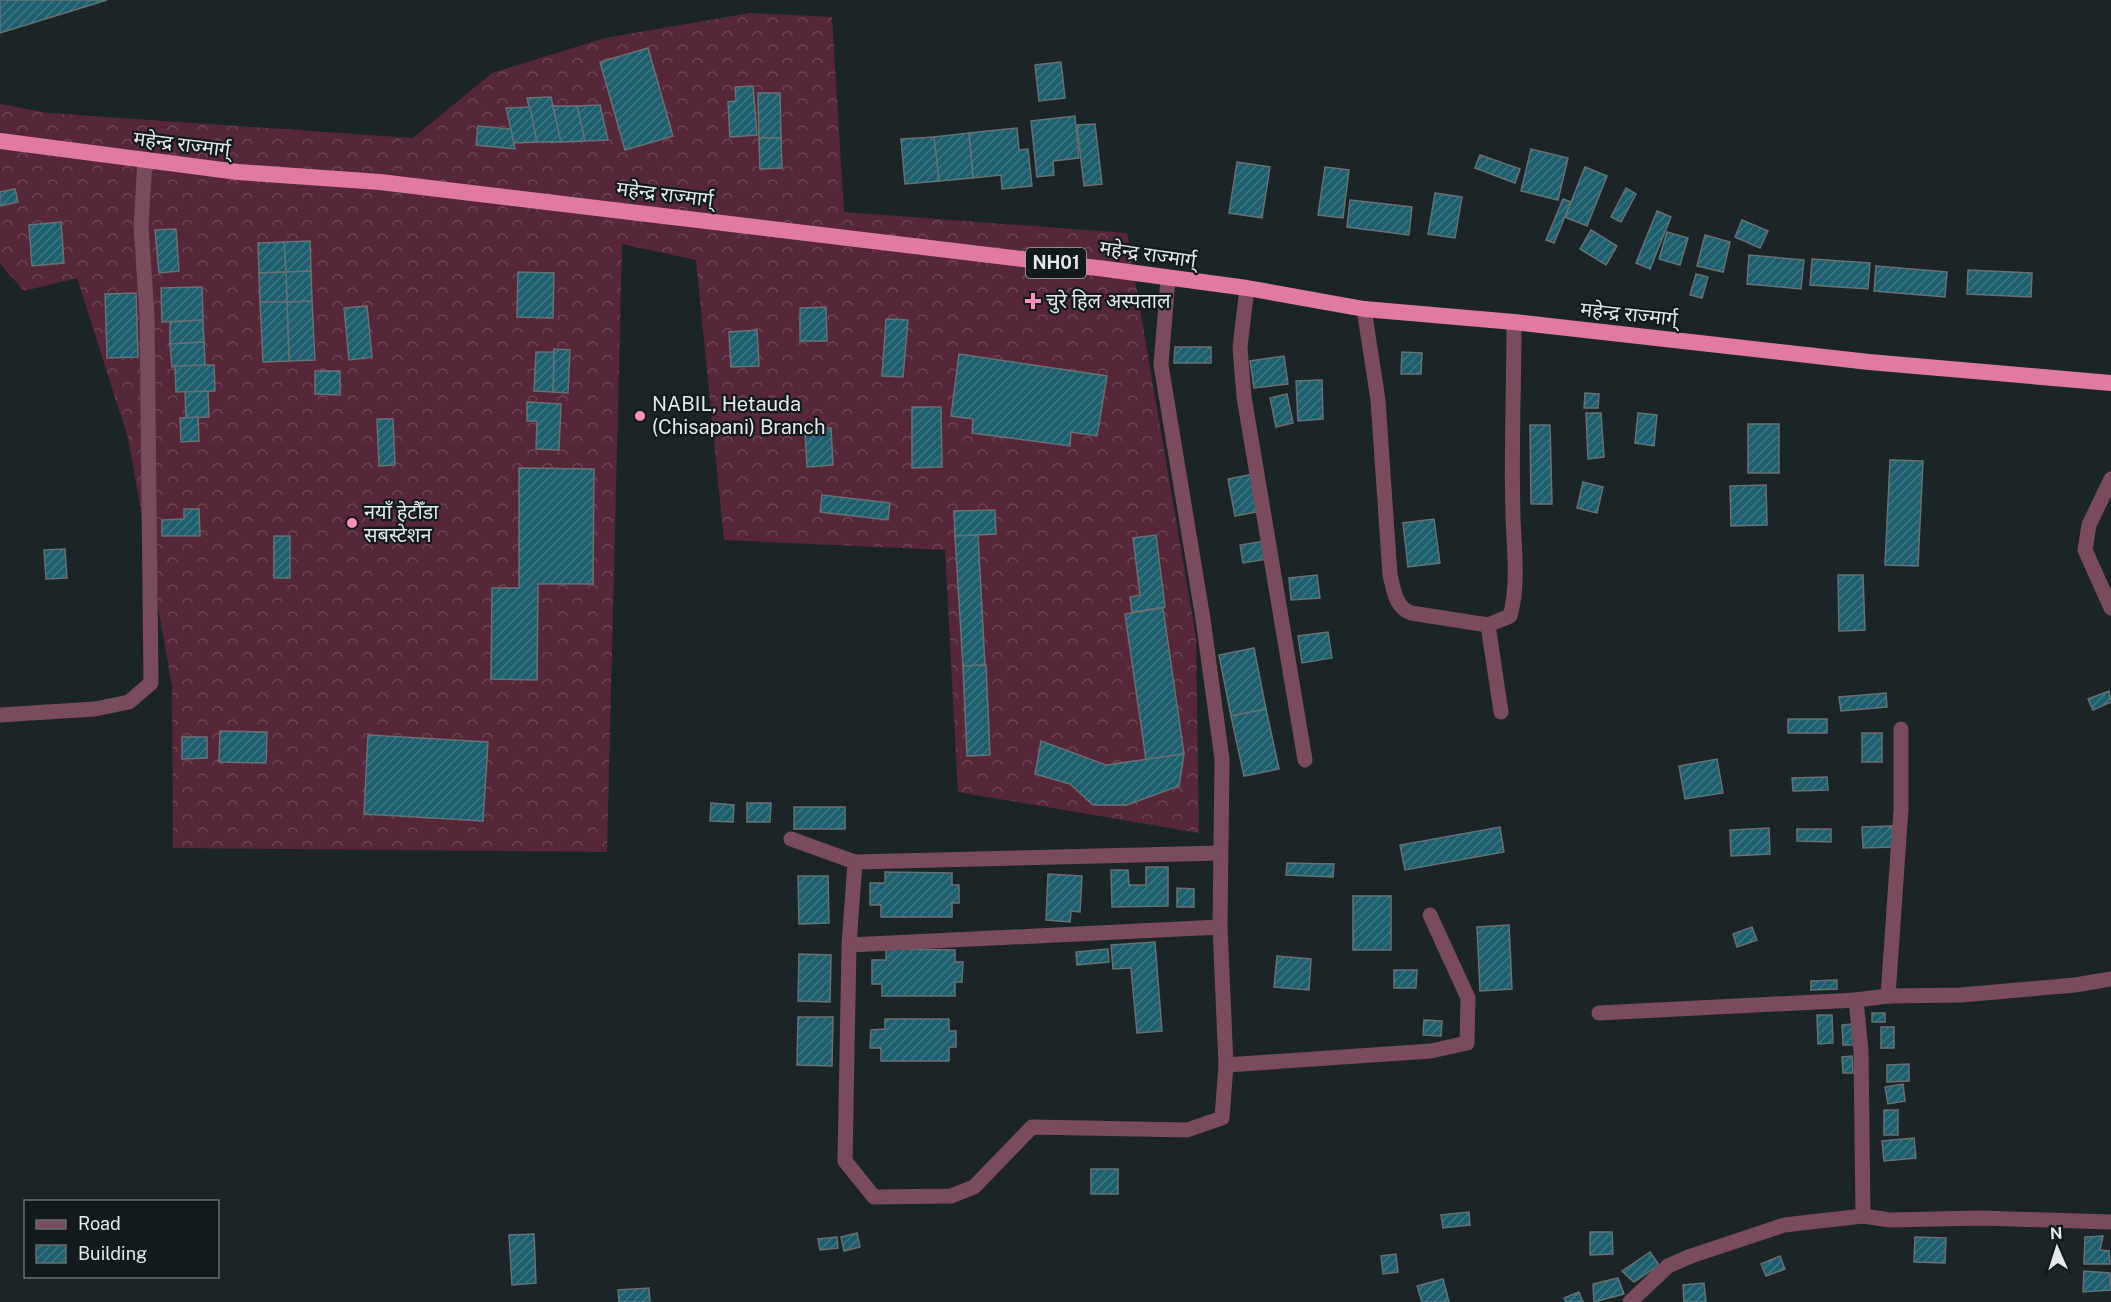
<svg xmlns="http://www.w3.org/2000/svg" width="2111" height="1302" font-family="'Public Sans','Noto Sans Devanagari',sans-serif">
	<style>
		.forest { fill: url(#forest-crowns) }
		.building { fill: url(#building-hatch); stroke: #677174; stroke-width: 1.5 }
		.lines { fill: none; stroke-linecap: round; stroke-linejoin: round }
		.minor { stroke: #794b5c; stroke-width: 15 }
		.trunk { stroke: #e07aa2; stroke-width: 16 }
		.poi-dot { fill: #ff8eba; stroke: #121a1d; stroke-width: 2 }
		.labels { text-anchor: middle; stroke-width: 4.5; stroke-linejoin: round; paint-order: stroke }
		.shield { fill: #121a1d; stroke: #a5acae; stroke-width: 1.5 }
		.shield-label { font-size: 18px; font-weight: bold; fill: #e4eaec }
		.street-label { font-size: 20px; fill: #e4eaec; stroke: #121a1d }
		.poi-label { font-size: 20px; fill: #e4eaec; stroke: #121a1d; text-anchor: start }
	</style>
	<defs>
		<pattern id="forest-crowns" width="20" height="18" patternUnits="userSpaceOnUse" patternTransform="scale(1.5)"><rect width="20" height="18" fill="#562639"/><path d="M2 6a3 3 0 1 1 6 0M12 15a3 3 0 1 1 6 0" fill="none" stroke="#6e4656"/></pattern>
		<pattern id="building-hatch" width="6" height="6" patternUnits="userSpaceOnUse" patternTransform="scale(1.5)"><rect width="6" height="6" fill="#1d5e6d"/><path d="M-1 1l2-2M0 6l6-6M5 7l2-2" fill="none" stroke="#3e7582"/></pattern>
	</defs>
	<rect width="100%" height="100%" fill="#1b2426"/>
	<path class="forest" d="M750 13 832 17 844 212 1127 233 1196 637 1199 833 958 792 945 550 724 540 696 260 622 244 607 852 173 848 172 686 128 438 77 278 24 291 0 264V104L49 113 413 138 492 73 605 38Z"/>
	<g class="building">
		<path d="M0 0H107L0 33Z"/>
		<path d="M648 48 673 136 625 150 600 62Z"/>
		<path d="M1061 62 1065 98 1039 101 1035 65Z"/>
		<path d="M753 86 757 135 730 137 728 102 736 101 735 87Z"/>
		<path d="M758 93H780L781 138H759Z"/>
		<path d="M551 97 561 142H537L527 98Z"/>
		<path d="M600 105 608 140 585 141 577 106Z"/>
		<path d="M553 106H577L585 141 561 142Z"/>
		<path d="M530 107 537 142 514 143 506 108Z"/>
		<path d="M1075 116 1079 158 1053 161 1054 175 1037 177 1031 121Z"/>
		<path d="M1095 124 1102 184 1084 186 1077 125Z"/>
		<path d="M478 126 511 129 515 149 476 145Z"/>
		<path d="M1017 128 1019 150 1028 149 1032 186 1002 189 1001 175 973 178 969 133Z"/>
		<path d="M969 133 973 178 939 181 934 137Z"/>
		<path d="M934 137 939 181 905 184 901 139Z"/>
		<path d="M759 138H781L782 168 760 169Z"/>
		<path d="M1531 149 1568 158 1558 200 1521 191Z"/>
		<path d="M1480 155 1520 169 1515 183 1475 168Z"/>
		<path d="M1237 162 1270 167 1262 218 1229 213Z"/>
		<path d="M1325 167 1349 170 1343 218 1318 215Z"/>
		<path d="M1585 167 1607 176 1587 226 1565 217Z"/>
		<path d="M1626 188 1636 194 1621 222 1611 217Z"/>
		<path d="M15 189 18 202 0 206V192Z"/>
		<path d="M1435 193 1462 197 1455 238 1428 234Z"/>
		<path d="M1563 199 1571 202 1554 243 1546 240Z"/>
		<path d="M1350 200 1412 207 1409 235 1347 227Z"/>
		<path d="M1657 211 1671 217 1650 269 1636 263Z"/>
		<path d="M1742 220 1768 231 1760 248 1735 237Z"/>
		<path d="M61 222 64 263 32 266 29 225Z"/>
		<path d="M176 229 179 271 159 273 155 230Z"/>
		<path d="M1591 230 1617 246 1606 265 1580 249Z"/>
		<path d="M1667 232 1688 238 1680 265 1659 259Z"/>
		<path d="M1705 235 1730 242 1723 272 1697 266Z"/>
		<path d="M310 241 311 271 286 272 284 242Z"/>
		<path d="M284 242 286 272 259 273 258 243Z"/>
		<path d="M1749 255 1804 260 1801 289 1747 284Z"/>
		<path d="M1812 259 1870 263 1868 289 1810 285Z"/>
		<path d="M1876 266 1947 272 1945 297 1874 291Z"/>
		<path d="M1968 270 2032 273 2031 297 1967 294Z"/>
		<path d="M311 271 312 301 287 302 286 272Z"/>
		<path d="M286 272 287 302H260L259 273Z"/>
		<path d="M518 272 554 273 553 318 517 317Z"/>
		<path d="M1696 274 1708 277 1702 298 1690 295Z"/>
		<path d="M202 287 203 320 162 322 161 288Z"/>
		<path d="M136 293 138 357 107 358 105 294Z"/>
		<path d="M312 301 315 360 289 361 287 302Z"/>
		<path d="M260 302H287L289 361 263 362Z"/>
		<path d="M367 306 372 357 349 360 344 308Z"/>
		<path d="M826 307 827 341H800V308Z"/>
		<path d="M886 319 908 320 903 377 882 376Z"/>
		<path d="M203 320 204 342 170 344V322Z"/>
		<path d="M757 330 759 366 731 367 729 332Z"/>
		<path d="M204 342 205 365 172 367 170 344Z"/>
		<path d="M1175 347H1211V363H1174Z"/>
		<path d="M554 349 570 350 568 393 553 392Z"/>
		<path d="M536 352H554L553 392 534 391Z"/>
		<path d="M1402 352 1422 353 1421 374H1401Z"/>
		<path d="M959 354 1107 376 1097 436 1071 432 1070 446 972 433 973 419 951 416Z"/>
		<path d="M1284 356 1288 384 1254 388 1250 361Z"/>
		<path d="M214 365 215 391 176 392 175 366Z"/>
		<path d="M315 371H340V395L315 394Z"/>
		<path d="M1322 380 1323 419 1298 421 1296 381Z"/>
		<path d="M208 391 209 417 186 418 185 392Z"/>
		<path d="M1585 393 1599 394 1598 408H1584Z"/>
		<path d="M1287 394 1293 423 1276 427 1270 398Z"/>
		<path d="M527 402 561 404 559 450 536 449 537 421H527Z"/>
		<path d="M912 407H941L942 467 912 468Z"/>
		<path d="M1586 413H1601L1604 457 1588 459Z"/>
		<path d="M1638 413 1657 415 1654 446 1635 443Z"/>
		<path d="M198 417 199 441 181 442 180 418Z"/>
		<path d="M377 419H393L395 465 379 466Z"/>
		<rect x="1748" y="424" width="31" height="49"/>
		<path d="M1530 425H1550L1552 504H1531Z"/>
		<path d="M831 428 833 465 807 467 805 430Z"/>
		<path d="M1890 460 1923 461 1918 566 1885 565Z"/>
		<path d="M519 468 594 469 593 584H538L537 680 491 679 492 588H519Z"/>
		<path d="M1254 474 1261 511 1235 516 1228 479Z"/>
		<path d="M1583 482 1603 487 1597 513 1577 508Z"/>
		<path d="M1766 485 1767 525 1731 526 1730 486Z"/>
		<path d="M822 495 890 503 888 520 820 512Z"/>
		<path d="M184 509H199L200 536H162V520L184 519Z"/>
		<path d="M995 510 996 534 955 536 954 511Z"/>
		<path d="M1434 519 1440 563 1408 567 1403 523Z"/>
		<path d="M978 535 985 665 963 666 955 536Z"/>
		<path d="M1156 535 1165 607 1132 612 1130 597 1140 595 1133 538Z"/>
		<rect x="274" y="536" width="16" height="42"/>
		<path d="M1264 541 1268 559 1243 563 1240 545Z"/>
		<path d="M65 549 67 578 46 579 44 550Z"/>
		<path d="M1317 575 1320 598 1291 600 1289 578Z"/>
		<path d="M1838 575H1863L1865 630 1839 631Z"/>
		<path d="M1163 608 1184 754 1146 760 1125 614Z"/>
		<path d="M1328 632 1332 658 1302 663 1298 636Z"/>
		<path d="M1254 648 1266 709 1231 716 1219 655Z"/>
		<path d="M986 665 990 755 967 756 963 666Z"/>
		<path d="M2109 691 2111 702 2093 710 2088 699Z"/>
		<path d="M1886 693 1887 707 1841 711 1839 697Z"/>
		<path d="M1266 709 1279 769 1244 776 1231 716Z"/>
		<rect x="1788" y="719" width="39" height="14"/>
		<path d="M220 731 267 732 266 763 219 762Z"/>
		<rect x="1862" y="733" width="20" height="29"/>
		<path d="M368 735 488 742 483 821 364 814Z"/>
		<path d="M182 737H207V758L182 759Z"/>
		<path d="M1041 741 1106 765 1184 754 1179 786 1127 805H1093L1070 784 1035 774Z"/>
		<path d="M1717 759 1723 793 1685 799 1679 766Z"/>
		<path d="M1827 777 1828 790 1793 791 1792 778Z"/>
		<path d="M711 803 734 805 733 822 710 821Z"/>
		<path d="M747 803H771L770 822H747Z"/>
		<rect x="794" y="807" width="51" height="22"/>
		<path d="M1892 826 1893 847 1863 848 1862 827Z"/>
		<path d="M1500 827 1504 852 1405 870 1400 845Z"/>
		<path d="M1769 828 1770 854 1731 856 1730 830Z"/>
		<path d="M1797 829H1831V842L1797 841Z"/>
		<path d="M1287 863 1334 864 1333 877 1286 875Z"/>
		<path d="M1146 867H1168V906L1112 907 1111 870H1128L1129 885H1146Z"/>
		<path d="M885 872 952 873V885H959V903H952V917H881V905H870V883H885Z"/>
		<path d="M1048 874 1082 876 1080 912 1071 911 1070 922 1046 920Z"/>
		<path d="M798 876H828L829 923 799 924Z"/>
		<path d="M1177 888 1194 889V907H1177Z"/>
		<rect x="1353" y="896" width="38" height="54"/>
		<path d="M1509 925 1512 989 1480 991 1477 927Z"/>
		<path d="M1752 927 1757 940 1737 947 1733 934Z"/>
		<path d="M1155 942 1162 1031 1137 1033 1131 968 1113 969 1111 945Z"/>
		<path d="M886 949 955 950V962H963L962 982H955V996H882V984H872V960H886Z"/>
		<path d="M1108 949 1109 962 1077 965 1076 952Z"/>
		<path d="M799 954 831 955 830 1002 798 1001Z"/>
		<path d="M1277 956 1311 959 1309 990 1274 987Z"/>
		<path d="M1394 970H1417L1416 988H1394Z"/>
		<path d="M1837 980V989L1811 990V981Z"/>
		<rect x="1872" y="1013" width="13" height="9"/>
		<path d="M1817 1015H1832L1833 1043 1818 1044Z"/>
		<path d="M798 1017H833L832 1066 797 1065Z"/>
		<path d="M885 1019H949V1031H956V1047H949V1061H881V1048H870L871 1030 885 1029Z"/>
		<path d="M1424 1020 1442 1021 1441 1036 1423 1035Z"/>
		<path d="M1852 1024 1854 1045H1843L1842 1025Z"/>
		<rect x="1881" y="1027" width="13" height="21"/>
		<path d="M1852 1056 1853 1073H1843L1842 1057Z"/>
		<path d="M1909 1064V1081L1887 1082V1065Z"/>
		<path d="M1903 1084 1905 1101 1888 1104 1885 1087Z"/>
		<rect x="1884" y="1110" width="14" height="25"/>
		<path d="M1914 1138 1916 1158 1884 1161 1882 1141Z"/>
		<rect x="1091" y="1169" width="27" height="25"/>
		<path d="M1469 1212 1470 1225 1443 1228 1441 1215Z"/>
		<path d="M1590 1232H1612L1613 1254 1590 1255Z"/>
		<path d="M857 1233 860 1247 844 1251 841 1237Z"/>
		<path d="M534 1234 536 1283 512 1285 509 1235Z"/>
		<path d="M2103 1236 2100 1250 2109 1251 2110 1264H2084L2085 1237Z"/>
		<path d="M837 1237 838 1248 820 1250 818 1239Z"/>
		<path d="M1915 1237 1946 1238 1945 1263 1914 1262Z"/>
		<path d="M1650 1252 1659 1265 1634 1282 1622 1271Z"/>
		<path d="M1396 1254 1398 1272 1383 1274 1381 1256Z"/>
		<path d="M1780 1256 1785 1269 1766 1276 1761 1264Z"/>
		<path d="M2084 1271 2110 1273 2111 1290 2083 1292Z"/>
		<path d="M1618 1278 1624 1294 1594 1302 1593 1284Z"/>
		<path d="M1443 1279 1449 1302H1422L1417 1286Z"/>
		<path d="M1704 1283 1706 1302H1684L1683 1285Z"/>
		<path d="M649 1288 650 1302H619L618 1290Z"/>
		<path d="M1579 1292 1583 1302H1566L1564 1298Z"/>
	</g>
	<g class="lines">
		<g class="minor">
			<path d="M1247 288 1240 347 1244 397 1305 760"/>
			<path d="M1364 309 1378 400 1390 575C1394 590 1395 607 1411 613L1488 625 1501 712"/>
			<path d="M2111 479 2089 525 2085 550 2111 608"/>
			<path d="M1488 625 1510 616C1519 584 1514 549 1513 516 1511 451 1514 387 1514 322"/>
			<path d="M0 715 95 709 129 702 151 683 147 315 141 226 145 161"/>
			<path d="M791 839 855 862 849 945 845 1161 874 1197 951 1196 974 1187 1032 1127 1187 1130 1222 1118 1226 1065 1220 927 1222 759 1203 619 1161 365 1168 279"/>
			<path d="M855 862 1220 853"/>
			<path d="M849 945 1220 927"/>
			<path d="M1888 996 1901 809V729"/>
			<path d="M1599 1013 1856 1000"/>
			<path d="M1226 1065 1431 1051 1467 1043 1468 998 1430 915"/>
			<path d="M1863 1216 1861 1051 1856 1000 1888 996 1961 995 2075 985 2111 979"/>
			<path d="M1630 1302 1668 1266 1691 1256 1784 1225 1863 1216 1890 1220 1981 1218 2111 1222"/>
		</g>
		<path class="trunk" d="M0 141 238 172 380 182 1106 269 1247 288 1364 309 1514 322 1869 362 2111 383"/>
	</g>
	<g class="poi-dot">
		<path d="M1030 292h6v6h6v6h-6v6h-6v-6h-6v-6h6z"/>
		<circle cx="640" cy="416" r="6"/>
		<circle cx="352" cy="523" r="6"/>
	</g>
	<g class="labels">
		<rect class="shield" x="1026" y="248" width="60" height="30" rx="4.5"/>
		<g class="shield-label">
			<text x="1056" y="269">NH01</text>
		</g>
		<g class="street-label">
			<text transform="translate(182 144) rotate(7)" y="7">महेन्द्र राज्मार्ग्</text>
			<text transform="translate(665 194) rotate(7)" y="7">महेन्द्र राज्मार्ग्</text>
			<text transform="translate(1148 254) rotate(8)" y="7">महेन्द्र राज्मार्ग्</text>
			<text transform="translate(1629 314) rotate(6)" y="7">महेन्द्र राज्मार्ग्</text>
		</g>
		<g class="poi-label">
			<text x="1046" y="308">चुरे हिल अस्पताल</text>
			<text x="652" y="411">NABIL, Hetauda<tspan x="652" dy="23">(Chisapani) Branch</tspan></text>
			<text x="364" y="519">नयाँ हेटौँडा<tspan x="364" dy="23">सबस्टेशन</tspan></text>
		</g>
	</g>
	<rect x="24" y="1200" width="195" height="78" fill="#121a1d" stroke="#666d70" stroke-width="1.5"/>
	<rect x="36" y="1220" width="30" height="9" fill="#794b5c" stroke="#666d70" stroke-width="1.5"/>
	<text x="78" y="1230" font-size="18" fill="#e4eaec">Road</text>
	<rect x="36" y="1245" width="30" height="18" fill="url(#building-hatch)" stroke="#666d70" stroke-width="1.5"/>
	<text x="78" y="1260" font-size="18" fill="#e4eaec">Building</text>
	<g transform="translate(2057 1248) rotate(357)" stroke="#121a1d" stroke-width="4.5" paint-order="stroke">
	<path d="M0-4.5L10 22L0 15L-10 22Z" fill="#e4eaec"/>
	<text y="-9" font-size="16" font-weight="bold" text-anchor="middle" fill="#e4eaec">N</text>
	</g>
</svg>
